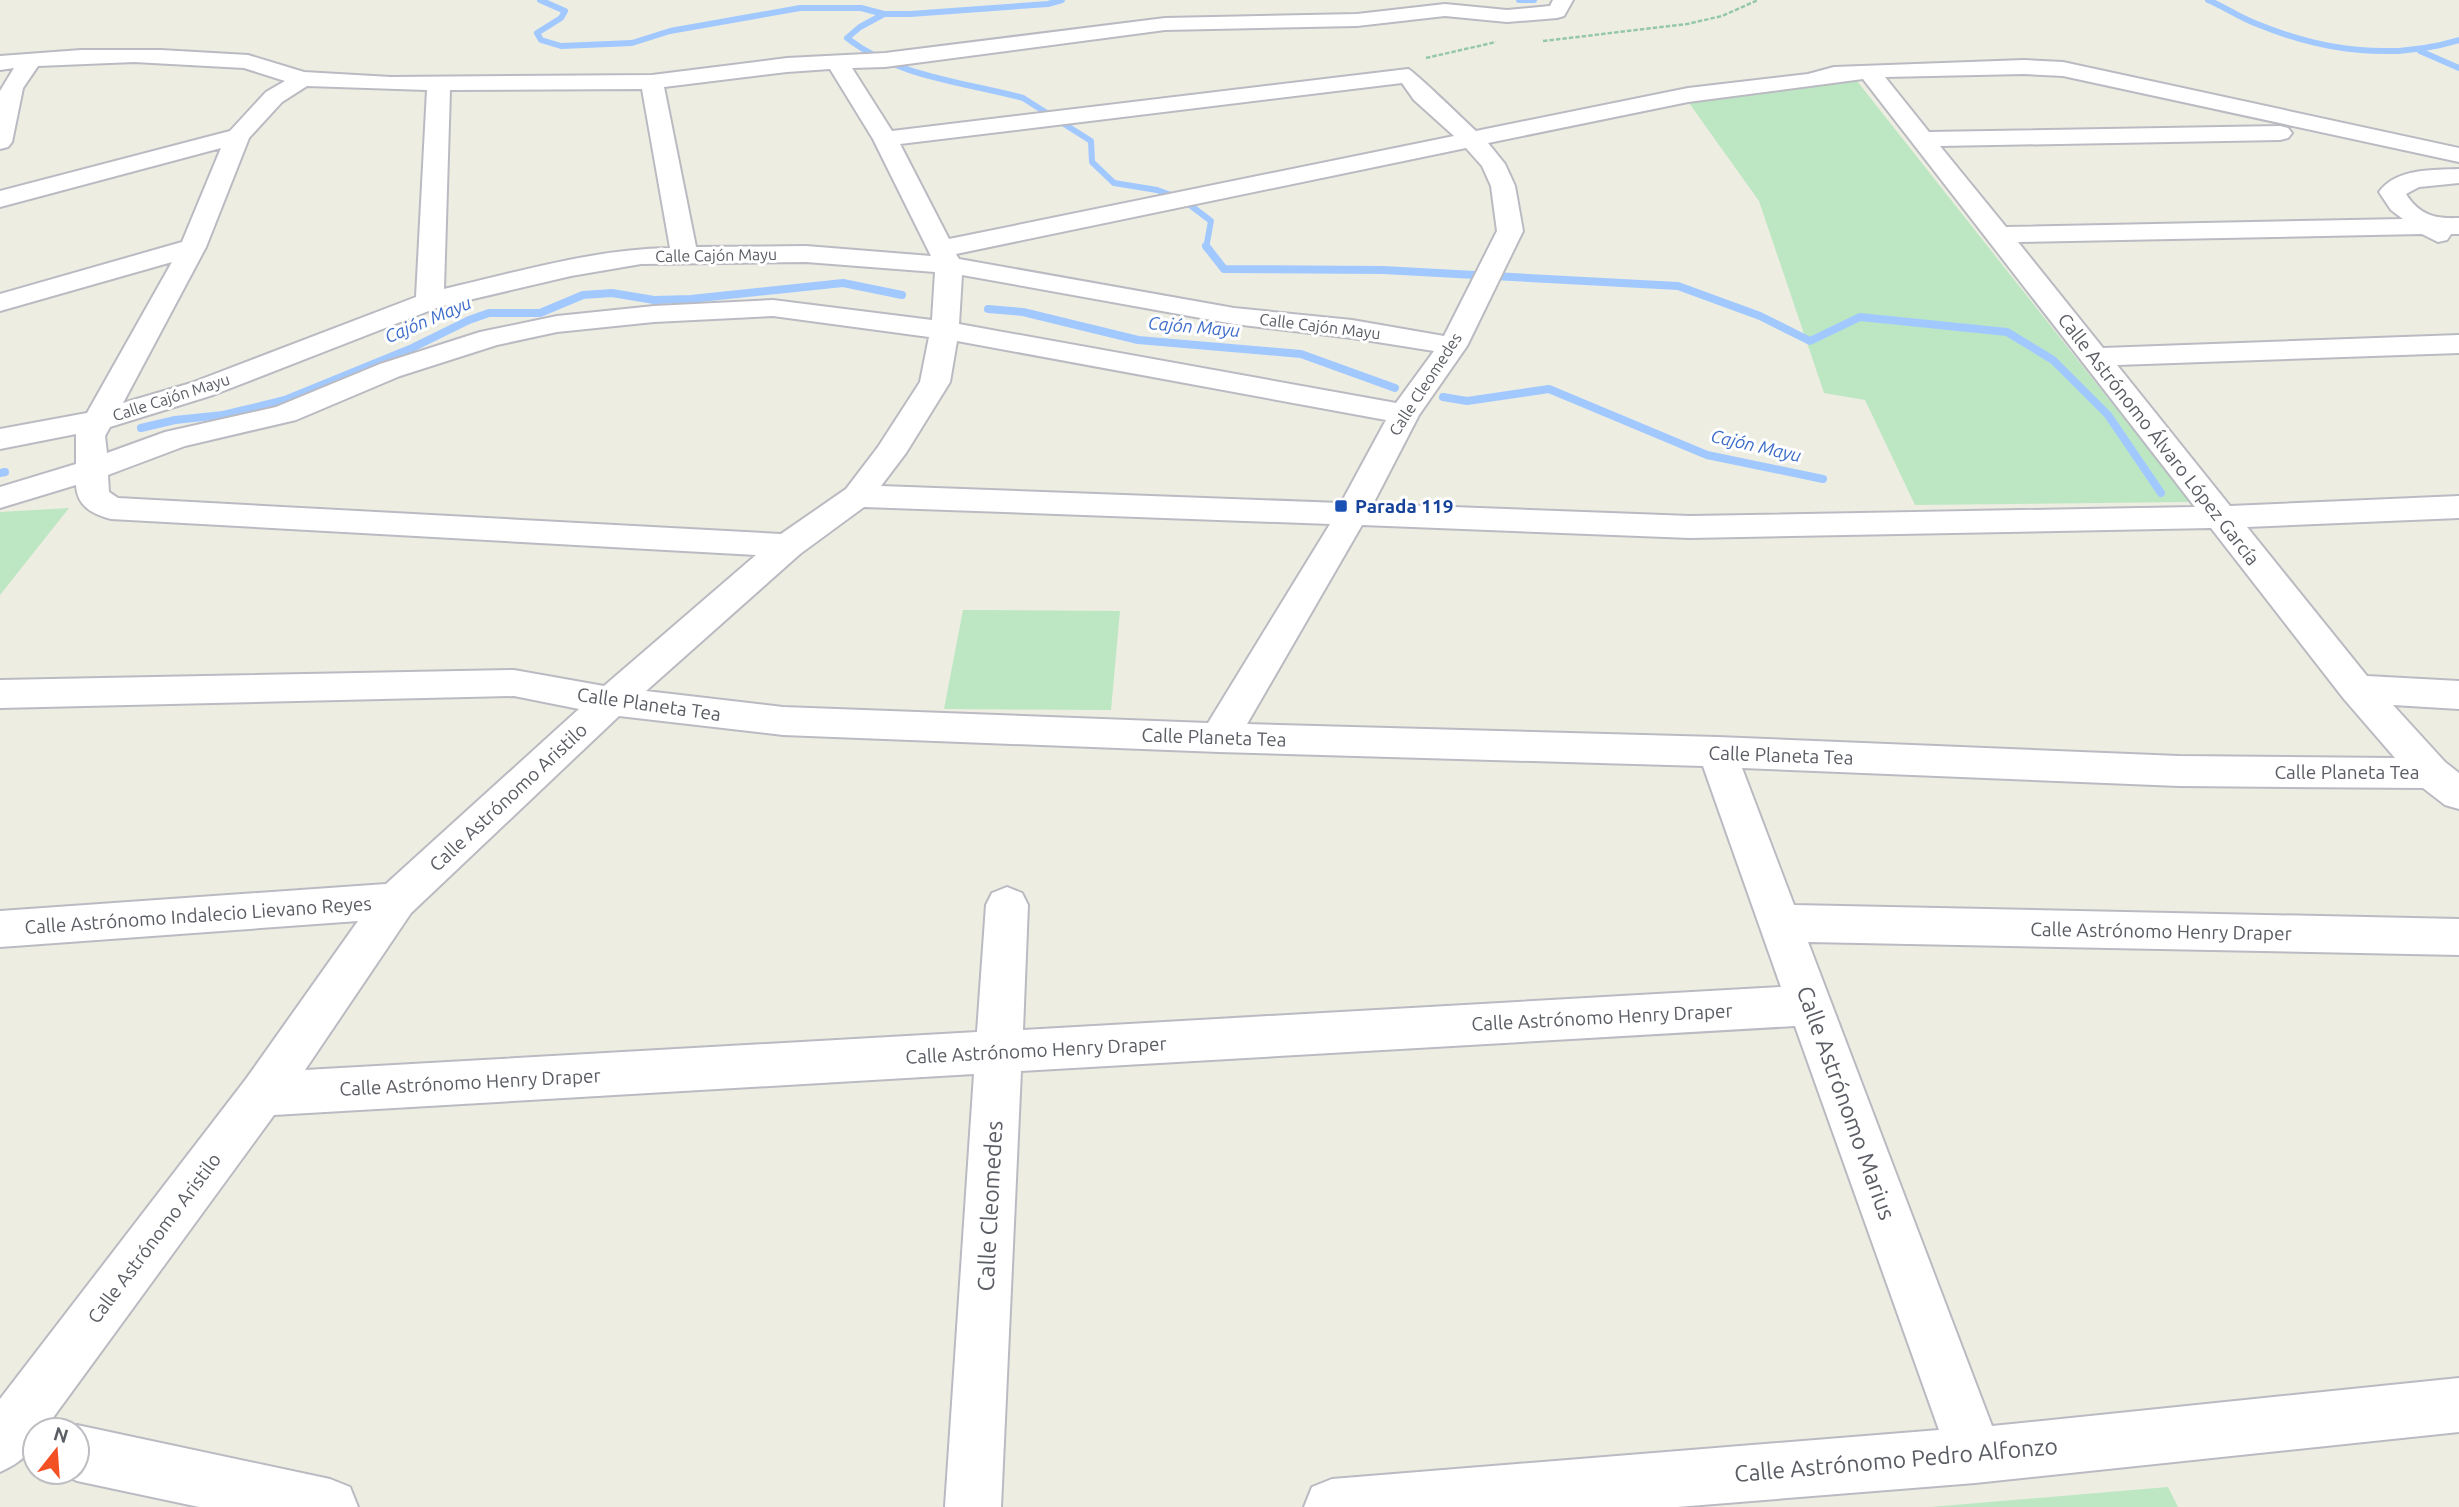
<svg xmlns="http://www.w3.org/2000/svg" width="2459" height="1507" font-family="Ubuntu,sans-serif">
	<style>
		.green { fill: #bde7c3 }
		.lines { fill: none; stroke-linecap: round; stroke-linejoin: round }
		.stream-far1 { stroke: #a1c9ff; stroke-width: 6 }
		.stream { stroke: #a1c9ff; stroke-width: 8 }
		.minor-casing { stroke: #babbc2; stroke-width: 4 }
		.path { stroke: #95c8ab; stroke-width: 2.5; stroke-dasharray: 4.5 2; stroke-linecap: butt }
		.minor { fill: #fff; fill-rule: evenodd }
		.transit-dot { fill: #1a4fb4; stroke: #fff; stroke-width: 2.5 }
		.labels { text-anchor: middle; stroke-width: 6; stroke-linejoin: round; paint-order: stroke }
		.far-street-label { font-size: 16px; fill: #5a5d64; stroke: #fff }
		.far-water-label { font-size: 18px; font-style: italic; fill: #3d6dc9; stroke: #fff }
		.street-label { font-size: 19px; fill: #5a5d64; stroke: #fff }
		.transit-label { font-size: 19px; font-weight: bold; fill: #164399; stroke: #fff; text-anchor: start }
		.near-street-label { font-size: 23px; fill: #5a5d64; stroke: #fff }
	</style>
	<rect width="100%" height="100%" fill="#eeede2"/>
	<g class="green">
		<path d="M1857 81 2190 502 1915 505 1865 400 1824 393 1759 201 1689 103Z"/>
		<path d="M69 508 0 595V512Z"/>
		<path d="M963 610 1120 611 1111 710 944 709Z"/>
		<path d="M2168 1487 2178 1507H1930Z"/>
	</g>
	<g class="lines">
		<g class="stream-far1">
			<path d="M540 0 565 11 561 18 537 33 541 40 561 46 632 43 670 31 800 8H861L884 14H910L1048 4 1062 0"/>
			<path d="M1519 0H1534"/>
			<path d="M2208 0C2225 7 2240 18 2257 24 2323 51 2390 61 2459 40"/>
			<path d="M884 14 860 27 847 38C897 77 964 82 1023 98L1091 141 1092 162 1114 183 1157 190 1182 199 1211 221 1206 248"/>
			<path d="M2420 51 2459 68"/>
		</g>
		<g class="stream">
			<path d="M1206 246 1224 269 1383 270 1678 286 1760 316 1810 341 1860 317 2007 332 2053 360 2108 415 2161 493"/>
			<path d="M988 309 1023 312 1138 340 1301 354 1395 388"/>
			<path d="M1443 397 1467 401 1549 389 1707 455 1823 479"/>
			<path d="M141 428 175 420 223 415 285 400 410 349 469 320 489 313H540L583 295 612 293 654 300 691 299 843 283 902 295"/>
			<path d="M0 473 5 472"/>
		</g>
		<g class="minor-casing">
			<g id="minor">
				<path d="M1553 0H1573L1564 16 1557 18 1507 22 1445 16 1357 26 1165 30 885 67 852 68 892 131 1408 69C1414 71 1466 122 1476 131L1688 88 1808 74 1834 67 2024 60 2063 62 2459 148V162L2063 76 2024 74 1885 77 1929 132 2280 126 2288 128 2292 133 2288 138 2280 140 1940 146 2006 227 2403 219 2391 210 2379 192C2396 168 2433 170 2459 169V183L2419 187 2406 194C2419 215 2435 219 2459 218V234H2451L2447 240 2438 242 2422 234 2018 242 2103 348 2459 335V353L2117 365 2230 506 2459 496V518L2247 527 2367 676 2459 681V709L2393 705 2445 762 2459 773V809L2445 805 2423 788 2179 786 1742 768 1794 905 2459 919V955L1808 942 1992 1426 2459 1378V1432L1975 1483 1677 1507H1304L1312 1487 1332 1479 1939 1430 1795 1026 1021 1071 1001 1507H945L974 1074 274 1115 44 1430H35C35 1453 19 1463 0 1472V1399L246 1079 358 921 0 947V911L386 884 579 709 514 696 0 708V680L514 670 604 686 756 555 111 519C92 514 77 506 76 485L0 508V487L76 464V434L0 449V429L87 413 172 262 0 311V294L182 242 221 148 0 207V191L230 131 266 92 285 81 244 68 134 62 38 66 23 88 12 142 8 147 0 149V91L14 68 0 70V56L81 50H161L248 55 304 72 391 77 652 75 787 58 885 53 1165 18 1357 14 1445 4 1507 10 1550 6ZM830 69 873 139 931 256 806 246 696 247 664 87 787 72ZM1863 79 2195 507 1690 516 1373 504 1419 415 1467 346 1523 231 1515 186 1505 164 1488 143 1688 102ZM1402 83 1414 100 1454 136 949 239 900 144ZM307 86 427 90 416 297 191 383 123 403 206 247 249 138 282 102ZM642 89 670 248C594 249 518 272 444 289L450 90ZM1466 148 1482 166 1491 186 1497 231 1444 336 1352 320 1234 308 959 259 956 254ZM806 262 935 272 932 320 773 300 654 306 557 316 480 332 380 364 276 407 165 432 107 453 105 436 110 427 213 395 439 307 571 276 641 264ZM962 275 1234 324 1352 338 1434 351 1396 403 959 324ZM773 316 929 337 920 382 878 447 846 489 781 534 118 498 109 492 108 475 185 446 296 420 400 376 497 345 557 332 654 322ZM957 341 1386 420 1341 503 881 486 906 453 950 382ZM864 507 1330 524 1208 723 783 707 646 691 800 554ZM1362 525 1690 538 2211 528 2344 699 2395 758 2179 756 1717 737 1247 724ZM619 716 783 735 1219 752 1703 766 1781 987 1023 1030 1028 905 1022 893 1007 887 992 893 986 905 977 1032 305 1070 411 913Z"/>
				<path d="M77 1425 330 1479 350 1487 358 1507H199L77 1481 57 1472H77V1430H66Z"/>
			</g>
		</g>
		<g class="path">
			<path d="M1543 41 1687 24 1722 16 1758 0"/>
			<path d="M1426 58 1496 42"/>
		</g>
		<use href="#minor" class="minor"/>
	</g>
	<rect class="transit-dot" x="1334" y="499" width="14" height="14" rx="3.5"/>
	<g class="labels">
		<g class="far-street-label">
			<text transform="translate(716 255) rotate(-1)" y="6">Calle Cajón Mayu</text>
			<text transform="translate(1320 326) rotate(7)" y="6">Calle Cajón Mayu</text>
			<text transform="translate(1425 384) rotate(-57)" y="6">Calle Cleomedes</text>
			<text transform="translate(171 397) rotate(-18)" y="6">Calle Cajón Mayu</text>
		</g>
		<g class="far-water-label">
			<text transform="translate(428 320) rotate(-23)" y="6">Cajón Mayu</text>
			<text transform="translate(1194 327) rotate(5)" y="6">Cajón Mayu</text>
			<text transform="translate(1756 446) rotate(13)" y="6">Cajón Mayu</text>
		</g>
		<g class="street-label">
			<text transform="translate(2159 439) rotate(52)" y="7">Calle Astrónomo Álvaro López García</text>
			<text transform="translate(649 704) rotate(8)" y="7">Calle Planeta Tea</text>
			<text transform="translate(1214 737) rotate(2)" y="7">Calle Planeta Tea</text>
			<text transform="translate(1781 755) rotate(2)" y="7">Calle Planeta Tea</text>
			<text x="2347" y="779">Calle Planeta Tea</text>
			<text transform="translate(508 797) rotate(-43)" y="7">Calle Astrónomo Aristilo</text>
			<text transform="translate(198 915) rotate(-4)" y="7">Calle Astrónomo Indalecio Lievano Reyes</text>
			<text transform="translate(2161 931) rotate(1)" y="7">Calle Astrónomo Henry Draper</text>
			<text transform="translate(1602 1017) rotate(-3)" y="7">Calle Astrónomo Henry Draper</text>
			<text transform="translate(1036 1050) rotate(-3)" y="7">Calle Astrónomo Henry Draper</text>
			<text transform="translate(470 1082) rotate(-3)" y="7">Calle Astrónomo Henry Draper</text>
			<text transform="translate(154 1238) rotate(-53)" y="7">Calle Astrónomo Aristilo</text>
		</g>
		<g class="transit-label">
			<text x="1355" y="513">Parada 119</text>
		</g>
		<g class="near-street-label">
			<text transform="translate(1846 1103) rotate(70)" y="8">Calle Astrónomo Marius</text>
			<text transform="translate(990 1206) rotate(-87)" y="8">Calle Cleomedes</text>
			<text transform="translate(1896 1460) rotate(-5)" y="8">Calle Astrónomo Pedro Alfonzo</text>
		</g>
	</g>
	<g transform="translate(56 1451) rotate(17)"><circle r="33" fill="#ffffff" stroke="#bdbec1" stroke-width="2"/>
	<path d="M0-5L12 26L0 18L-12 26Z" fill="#f35123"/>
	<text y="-10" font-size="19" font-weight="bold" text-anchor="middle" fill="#5a5d64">N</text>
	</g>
</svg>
